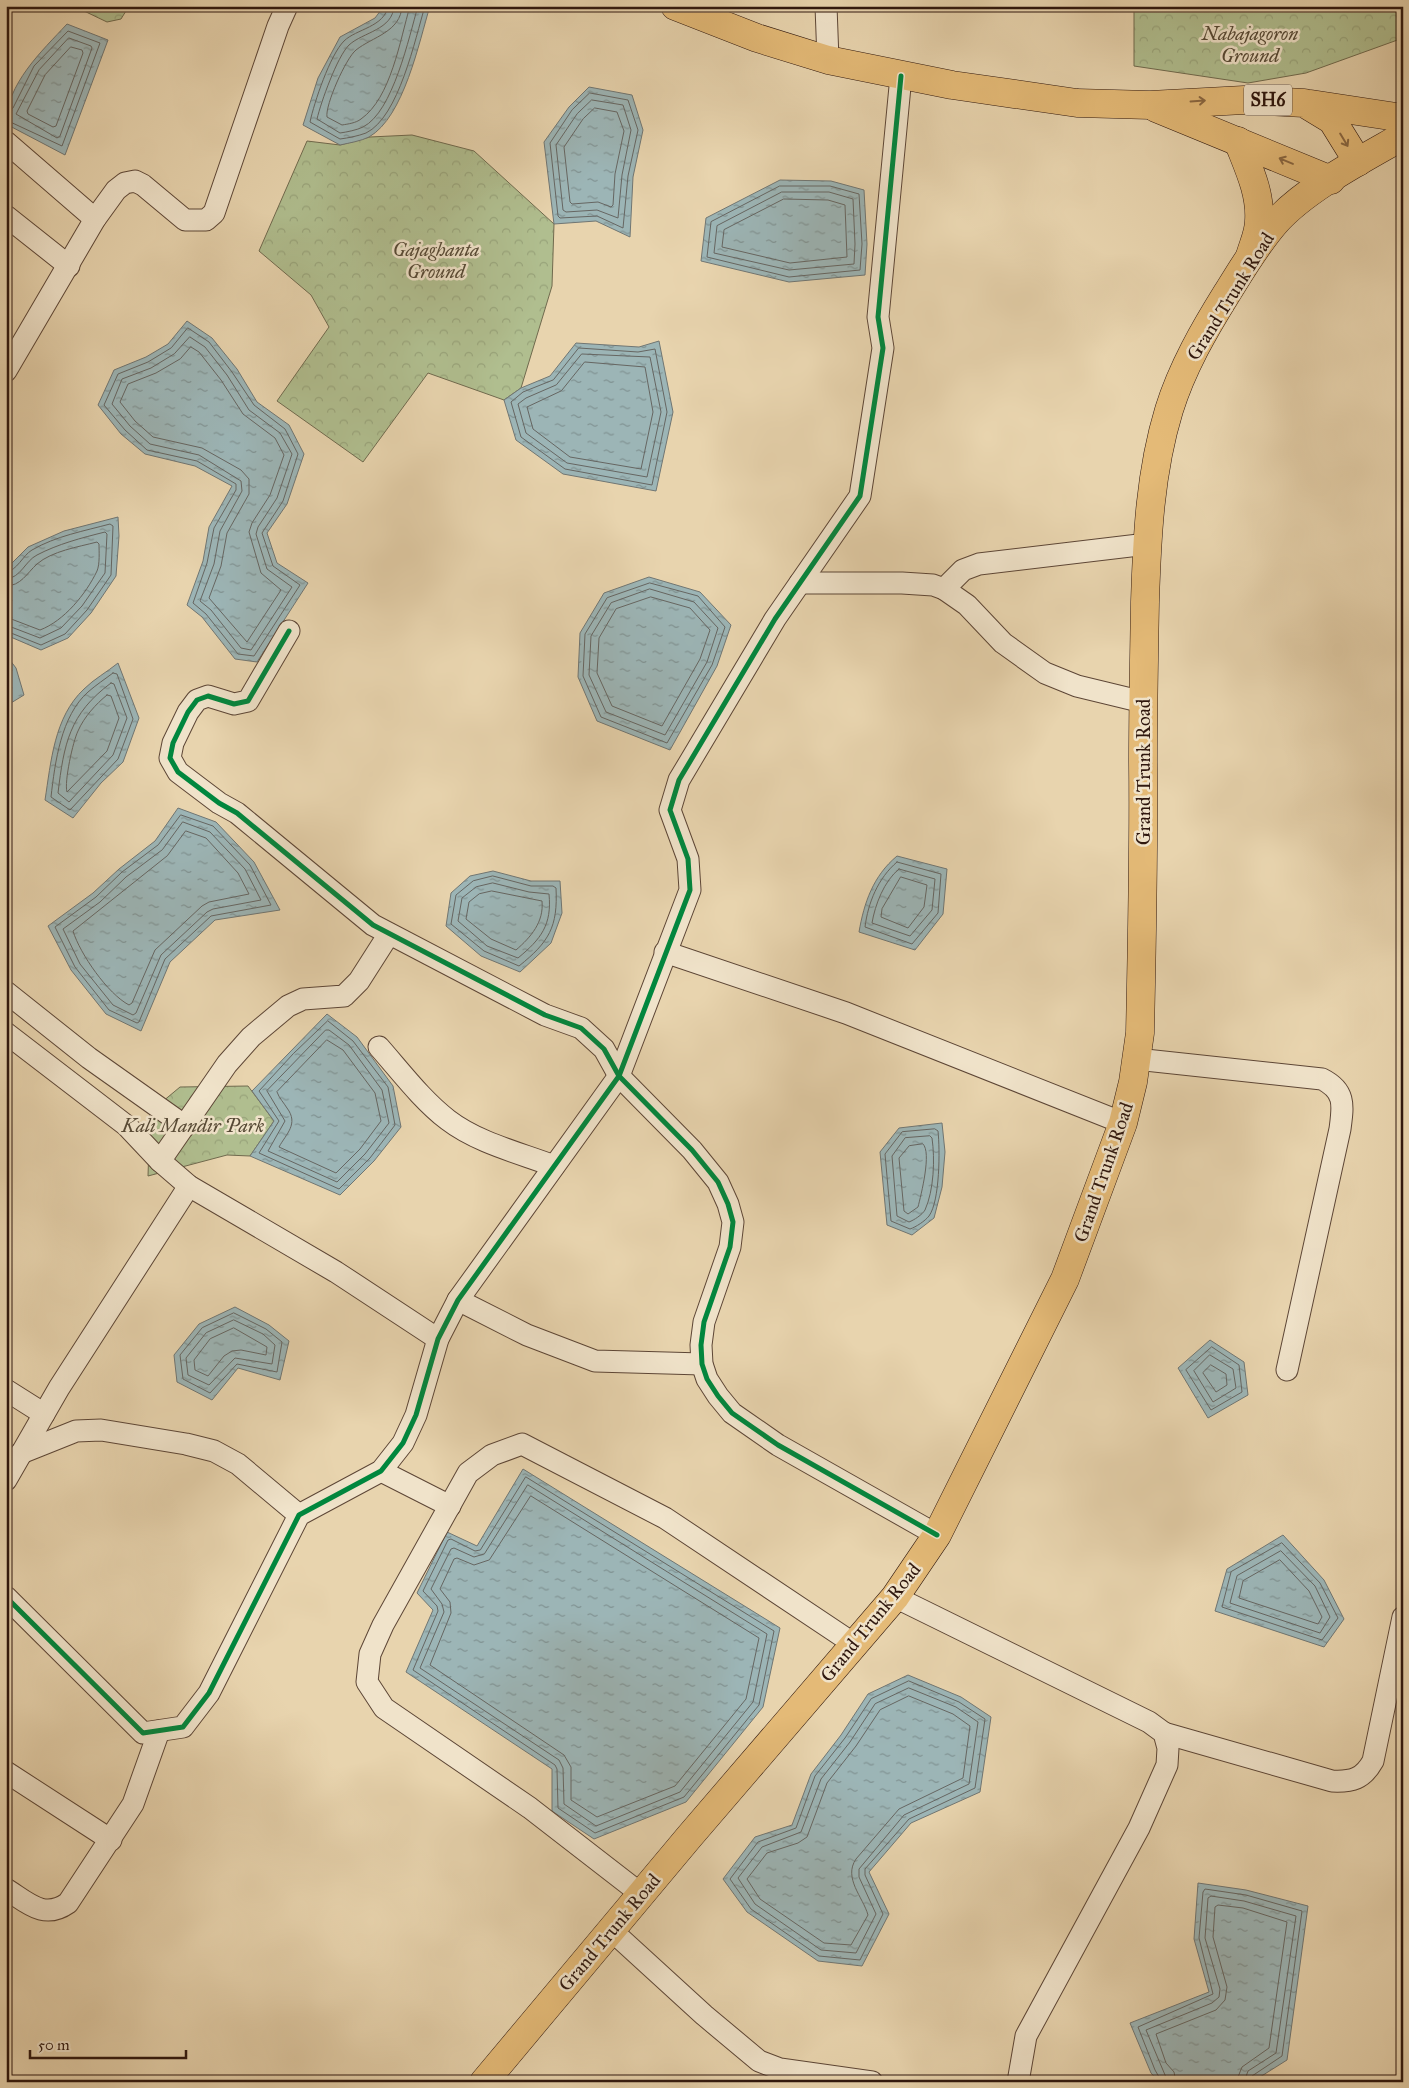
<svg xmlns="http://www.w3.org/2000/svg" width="1409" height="2088" font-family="'IM FELL Great Primer',serif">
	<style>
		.park { fill: url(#park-crowns); stroke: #706a4e }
		.water { fill: url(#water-ripples); stroke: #707673 }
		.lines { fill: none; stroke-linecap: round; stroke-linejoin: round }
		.shore { stroke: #666662; stroke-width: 1 }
		.street-casing { stroke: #5d4636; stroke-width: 23 }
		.primary-casing { stroke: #2f170e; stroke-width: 29 }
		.highway-casing { stroke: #2f170e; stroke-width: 29 }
		.street { stroke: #f0e3ca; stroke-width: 21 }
		.primary { stroke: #e4ba77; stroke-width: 28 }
		.highway { stroke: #e4ba77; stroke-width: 28 }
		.cycleway-casing { stroke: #f0e3ca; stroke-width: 8 }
		.cycleway { stroke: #00873e; stroke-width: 5 }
		.oneway { stroke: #8a6842 }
		.labels { text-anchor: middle; stroke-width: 5; stroke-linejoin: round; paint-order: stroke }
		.shield { fill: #f0e3ca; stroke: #695446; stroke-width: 1 }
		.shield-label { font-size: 18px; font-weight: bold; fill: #2f170e }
		.park-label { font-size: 19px; font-style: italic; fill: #564935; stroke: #f0e3ca }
		.street-label { font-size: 19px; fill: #2f170e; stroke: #f0e3ca }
	</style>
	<defs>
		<pattern id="park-crowns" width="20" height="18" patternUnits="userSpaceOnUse" patternTransform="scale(1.25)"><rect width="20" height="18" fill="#b0be8f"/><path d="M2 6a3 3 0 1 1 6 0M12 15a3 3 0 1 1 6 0" fill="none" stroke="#98a37a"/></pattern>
		<pattern id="water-ripples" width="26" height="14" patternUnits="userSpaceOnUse" patternTransform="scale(1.25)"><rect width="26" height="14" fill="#9cb5b6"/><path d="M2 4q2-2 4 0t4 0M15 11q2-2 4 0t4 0" fill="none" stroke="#809292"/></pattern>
	</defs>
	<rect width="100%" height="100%" fill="#e8d4ae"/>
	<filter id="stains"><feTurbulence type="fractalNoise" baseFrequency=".004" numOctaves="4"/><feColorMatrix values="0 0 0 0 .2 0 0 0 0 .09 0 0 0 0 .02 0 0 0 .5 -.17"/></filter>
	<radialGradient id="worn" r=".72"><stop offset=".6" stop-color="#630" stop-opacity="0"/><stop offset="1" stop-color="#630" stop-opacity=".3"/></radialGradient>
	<g class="park">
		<path d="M80 6H129L121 19 107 22 82 10Z"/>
		<path d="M1134 6H1403V38L1306 73 1248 83 1134 66Z"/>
		<path d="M412 135 474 151 554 224 552 286 521 388 504 400 428 373 363 462 277 401 329 327 311 295 259 251 307 141 340 145 370 137Z"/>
		<path d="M248 1086 274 1121 250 1156 227 1155 148 1176 150 1112 180 1087Z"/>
	</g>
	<g class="water">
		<path d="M384 6H430C419 42 404 117 369 137 361 141 349 143 340 145L303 125 318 78 340 37 375 18Z"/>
		<path d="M67 24 108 40 65 155 6 124C6 84 42 51 67 24Z"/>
		<path d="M589 87 632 95 643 130 633 177 630 237 596 221 554 224 544 142 569 107Z"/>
		<path d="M780 180 831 181 864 190 867 244 865 275 789 282 701 261 706 218Z"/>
		<path d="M187 321 212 338 237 369 257 402 289 425 304 454 287 504 267 533 277 563 308 583 257 662 235 659 202 617 187 605 203 561 209 527 232 486 195 466 145 454 121 434 98 405 114 370 146 357 168 344Z"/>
		<path d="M659 341 673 412 656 491 563 474 516 440 504 400 521 388 550 376 576 343 639 347Z"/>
		<path d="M118 517 119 536 116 576 91 613 68 638 41 650 6 635V569L28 547 64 531Z"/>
		<path d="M649 577 700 592 731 625 717 666 670 750 597 721 578 677 580 633 604 593Z"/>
		<path d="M6 655 16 668 24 695 6 706Z"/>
		<path d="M118 663 139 718 123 762 101 783 73 818 45 800C51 762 54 717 84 689 94 679 107 672 118 663Z"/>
		<path d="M178 808 216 822 254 862 280 910 215 920 170 962 141 1031 106 1014 71 970 48 926 93 893 119 869 155 841Z"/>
		<path d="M897 856 947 869 943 914 915 950 859 932C864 903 873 876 897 856Z"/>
		<path d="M493 871 531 881H560L562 913 551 943 520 972 481 956 446 926 451 893 470 876Z"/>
		<path d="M327 1014 357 1037 393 1086 401 1127 374 1161 340 1195 250 1156 274 1121 252 1091Z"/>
		<path d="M942 1123 945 1152 942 1187 934 1218 912 1235 887 1225 880 1152 899 1128Z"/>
		<path d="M235 1307 269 1325 289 1341 280 1380 238 1368 212 1400 177 1382 174 1355 199 1324Z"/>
		<path d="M1210 1340 1244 1362 1248 1395 1208 1418 1178 1368Z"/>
		<path d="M523 1469 780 1628 763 1707 686 1802 594 1839 552 1811V1769L406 1672 433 1610 417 1593 447 1532 477 1546Z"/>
		<path d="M1283 1535 1324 1580 1344 1619 1324 1647 1215 1611 1227 1569Z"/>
		<path d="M908 1675 961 1697 991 1717 980 1792 911 1823 869 1872 889 1914 862 1966 818 1961 747 1912 723 1879 755 1837 792 1825 811 1774 841 1735 868 1694Z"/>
		<path d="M1198 1883 1246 1890 1308 1906 1287 2060 1252 2082H1159L1151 2073 1130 2023 1209 1992 1194 1939Z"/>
	</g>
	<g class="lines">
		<g class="shore">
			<path d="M388 6C385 27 356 29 344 41 330 55 314 103 310 122L340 139C348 138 358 136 366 133 399 117 415 39 425 6"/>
			<path d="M394 6C393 30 363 32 349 45 337 57 321 102 317 119L340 133C347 132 357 130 363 127 393 112 409 37 418 6"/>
			<path d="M402 6C401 32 372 37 356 50 346 58 325 105 327 117L342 125C348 124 356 123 361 119 391 98 400 40 410 6"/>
			<path d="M69 38 91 46 92 48 60 136 57 138 16 114 39 70Z"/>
			<path d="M71 47 82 50 83 53 56 126 53 127 28 114 27 111 45 75Z"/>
			<path d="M590 93 628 100 638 130 628 176 623 228 597 216 560 218 558 216 550 143 572 110Z"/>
			<path d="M592 100 623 105 631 130 622 175 618 218 597 210 566 212 563 210 556 145 577 114Z"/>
			<path d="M595 108 617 112 624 131 615 174 613 205 611 207 598 202 572 204 570 202 564 147 583 119Z"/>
			<path d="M6 111 13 108 34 66 68 31 100 43 62 146 6 120"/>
			<path d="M780 186H830L859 194 862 244 860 270 789 277 707 257 711 222Z"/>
			<path d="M782 192H829L853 199 855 244 854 264 789 270 714 253 717 226Z"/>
			<path d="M784 199 828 200 845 205 847 257 790 263 722 247 724 230Z"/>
			<path d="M188 328 209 342 232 372 254 405 285 429 298 454 283 501 262 533 273 566 300 585 254 656 238 654 206 614 193 603 207 563 214 528 236 490V484L197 461 147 450 125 430 104 405 118 374 148 362 171 348Z"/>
			<path d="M190 337 205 347 227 375 249 410 280 433 292 454 277 498 258 527 256 534 267 569 292 587 251 650 241 648 211 610 200 601 214 564 220 531 242 491 241 481 199 455 150 444 130 426 112 404 122 379 151 368 174 354Z"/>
			<path d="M191 347 199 352 221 380 243 414 275 438 284 455 270 495 252 523 249 532 261 573 281 590 247 642 209 598 221 566 227 533 249 494V479L241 470 202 448 153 437 135 421 120 402 128 384 156 373 180 359Z"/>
			<path d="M579 348 638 352 655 349 667 412 652 485 565 469 521 437 511 402 523 392 553 380Z"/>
			<path d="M582 354 650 357 661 412 647 477 567 463 526 433 518 404 526 398 556 385Z"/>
			<path d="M585 362 645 367 653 412 641 469 570 457 533 429 527 407 561 391Z"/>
			<path d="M6 572C17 571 23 555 32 550 56 536 84 531 110 524L113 526 111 575 87 610 65 634 41 645 6 631"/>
			<path d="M6 579C21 578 25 561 37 555 58 544 81 538 105 532L107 534 105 573 82 606 61 628 40 638 6 625"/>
			<path d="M650 583 698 596 725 627 712 665 667 743 601 717 583 676 585 634 607 598Z"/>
			<path d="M6 586C21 586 27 573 37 564 52 551 78 547 97 542L99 544C99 551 100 564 97 571 86 594 64 621 40 630L6 617"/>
			<path d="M650 589 694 602 718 628 707 662 665 735 606 712 589 675 591 636 611 603Z"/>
			<path d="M651 597 690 608 710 630 700 659 662 726 612 706 597 673 599 638 616 609Z"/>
			<path d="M113 673 117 674 133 719 118 759 70 810 51 797C55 762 61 716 88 692 96 685 105 679 113 673Z"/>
			<path d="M111 683 114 684 127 718 113 755 69 802 58 793C64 744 69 714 111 683Z"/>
			<path d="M107 695 111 696 119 718 107 751 67 792C64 782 73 741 78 731 84 717 96 704 107 695Z"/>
			<path d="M181 815 213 826 250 865 271 905 211 916 165 959 139 1022 137 1023 109 1010 75 967 55 927 96 897 122 872 158 845Z"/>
			<path d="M183 822 210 832 245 869 261 900 213 909 207 912 161 955 136 1013 133 1015 113 1005 80 964 63 929 100 902 126 877 162 850Z"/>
			<path d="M186 831 206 838 238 873 249 894 209 902 202 906 155 950 132 1003 129 1005C108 994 80 954 73 931L167 856Z"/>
			<path d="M897 862 941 874 938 913 912 944 865 927C868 903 878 878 897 862Z"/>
			<path d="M899 869 935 879 932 910 910 936 872 923C875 905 884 881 899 869Z"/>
			<path d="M493 876 531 886H553L556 888C558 927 549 942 519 966L484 951 451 924 456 895 473 881Z"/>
			<path d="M901 877 927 885 924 907 908 928 881 917 882 909Z"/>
			<path d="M493 883 529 892 549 894C552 925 541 939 518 958L487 946 458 921 462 898 476 887Z"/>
			<path d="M492 891 542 901C544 922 531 937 516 950L491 939 466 919 469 902 479 894Z"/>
			<path d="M328 1021 353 1041 388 1087 395 1125 370 1158 339 1189 259 1153 279 1121 259 1091 293 1054Z"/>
			<path d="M326 1030H329L349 1045 382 1090 389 1123 365 1154 337 1182 268 1151 285 1121 267 1091Z"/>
			<path d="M327 1040 343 1050 375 1093 381 1121 360 1149 336 1173 279 1147C286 1134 299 1124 287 1108 284 1103 279 1098 277 1092Z"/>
			<path d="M935 1129 938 1131C940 1149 940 1201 929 1216 925 1221 916 1227 910 1229L891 1221 885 1154 902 1132Z"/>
			<path d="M930 1136 932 1138C935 1159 934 1190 925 1210 922 1215 914 1220 909 1222L897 1216 892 1156 905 1138Z"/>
			<path d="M923 1144C932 1152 921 1195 918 1207L908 1214 904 1211 899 1158 909 1146Z"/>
			<path d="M234 1313 266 1329 282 1342 277 1372 237 1364 210 1393 183 1379 180 1355 202 1328Z"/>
			<path d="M234 1320 263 1334 275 1345 272 1364 235 1358 209 1385 188 1375 186 1358 206 1333Z"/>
			<path d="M234 1328 267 1347 266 1355 241 1350 232 1351 224 1356 208 1376 195 1370 194 1360 210 1339Z"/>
			<path d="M1212 1347 1239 1365 1242 1392 1211 1410 1186 1370Z"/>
			<path d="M1210 1355 1233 1369 1236 1388 1213 1402 1194 1371Z"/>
			<path d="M1211 1365 1226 1374 1227 1385 1216 1392 1203 1373Z"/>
			<path d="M526 1477 774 1631 759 1705 684 1797 595 1833 558 1808 557 1769 555 1765 413 1670 438 1611 437 1606 423 1591 448 1540 451 1539 475 1551 480 1550Z"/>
			<path d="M528 1485 767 1634 753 1702 680 1792 596 1826 564 1804 563 1768 559 1760 420 1668 444 1612 442 1604 431 1589 451 1549 454 1548 474 1557 484 1554Z"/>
			<path d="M531 1496 759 1638 746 1699 675 1786 597 1817 571 1800V1767L564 1755 430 1665 451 1613 450 1602 440 1589 454 1559 457 1558 474 1565 489 1560Z"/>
			<path d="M1282 1543 1320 1583 1338 1618 1322 1640 1222 1607 1231 1572Z"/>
			<path d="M1281 1551 1315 1586 1330 1617 1320 1633 1230 1603 1237 1576Z"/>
			<path d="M1280 1560 1309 1591 1322 1617 1318 1624 1239 1598 1243 1581Z"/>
			<path d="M909 1681 959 1702 985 1719 975 1788 909 1819 865 1869V1875L883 1914 860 1960 819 1956 751 1909 730 1879 758 1842 796 1828 815 1776 845 1738 871 1699Z"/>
			<path d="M909 1688 956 1707 978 1722 969 1784 904 1815 859 1869V1877L876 1914 856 1953 821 1950 755 1904 738 1878 762 1847 801 1832 821 1779 850 1742 875 1704Z"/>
			<path d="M909 1696 953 1714 970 1726 963 1778 899 1809 856 1859C843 1878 863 1897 868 1915L851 1945 824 1943 760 1899 747 1879 767 1853 798 1843 807 1837 827 1783 856 1746 880 1710Z"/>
			<path d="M1162 2082 1155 2070 1138 2027 1213 1994 1199 1938 1203 1892 1205 1889 1246 1895 1302 1911 1282 2056 1252 2076 1250 2082"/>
			<path d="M1168 2082 1146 2030 1212 2003 1219 1997 1220 1989 1205 1938 1208 1898 1211 1896 1244 1901 1296 1916 1276 2053 1248 2071 1244 2082"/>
			<path d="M1176 2082 1174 2072 1166 2063 1156 2034 1216 2010 1225 2000 1227 1987 1213 1937 1215 1907 1218 1905 1243 1908 1287 1922 1269 2048 1242 2067 1236 2082"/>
		</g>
		<g class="street-casing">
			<g id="street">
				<path d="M826 6 828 60"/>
				<path d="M6 142 95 219"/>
				<path d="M6 216 69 266"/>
				<path d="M6 371 95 219 116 190 125 183 135 181 143 185 185 220H206L214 213 278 26 287 6"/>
				<path d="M800 583H902L933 585 944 589 967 605 1003 643 1045 673 1077 686 1143 702"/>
				<path d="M944 589 963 570 979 564 1147 544"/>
				<path d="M289 631 248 701 234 704 208 696 197 700 188 712 173 743 170 758 178 772 219 803 237 813 373 925 545 1015 581 1028 604 1049 619 1076 692 1150 718 1182 728 1204 733 1222 730 1247 704 1322 701 1345 702 1364 707 1379 718 1396 732 1413 778 1445 937 1535"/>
				<path d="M665 952 846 1013 1123 1123"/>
				<path d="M6 992 89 1058 185 1126"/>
				<path d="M6 1033 127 1126 160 1161 189 1186 336 1272 438 1339"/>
				<path d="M379 1047C401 1072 422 1100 448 1120 478 1143 520 1153 554 1166"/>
				<path d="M1136 1059 1322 1079C1346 1091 1343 1106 1340 1129L1287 1370"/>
				<path d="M160 1161 227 1064 251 1037 288 1006 303 999 344 996 359 981 389 934"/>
				<path d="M458 1300 527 1335 595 1361 702 1364"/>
				<path d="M6 1390 44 1414"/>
				<path d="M21 1453 76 1431 101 1430 186 1444 214 1451 238 1464 299 1515"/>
				<path d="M381 1471 450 1506"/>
				<path d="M6 1480 59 1388 189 1186"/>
				<path d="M6 1597 143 1733 183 1727 209 1693 299 1515 381 1471 403 1443 416 1415 438 1339 458 1300 619 1076 690 890 688 859 670 810 679 780 775 619 860 496 883 348 878 317 901 76"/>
				<path d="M895 1597 1149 1722 1164 1733 1168 1748 1167 1765 1139 1828 1026 2036 1018 2082"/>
				<path d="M1164 1733 1332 1781C1352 1782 1363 1779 1373 1761L1403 1617"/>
				<path d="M6 1772 111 1840"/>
				<path d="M6 1889C28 1903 44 1920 68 1903L133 1804 159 1731"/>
				<path d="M641 1894 530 1808 384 1708 367 1682 370 1654 383 1625 468 1473 492 1455 522 1444 665 1518 854 1644"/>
				<path d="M611 1930 704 2015 759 2061 780 2069 872 2082"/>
			</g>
		</g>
		<g class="primary-casing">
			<g id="primary">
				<path d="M675 6 757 38 828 60 952 85 1077 103 1150 105 1244 100 1304 103 1332 120 1358 162"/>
				<path d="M1311 104 1403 118"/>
				<path d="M1156 108 1331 180"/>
				<path d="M1238 141C1248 167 1261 193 1259 221 1259 233 1253 245 1250 256"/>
			</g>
		</g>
		<g class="highway-casing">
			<path id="highway" d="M484 2082 689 1837 895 1597 937 1535 1065 1279 1123 1123 1133 1082 1140 1033C1142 942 1144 852 1143 762 1143 709 1144 656 1145 602 1147 537 1150 472 1169 410 1182 368 1204 330 1227 293 1242 269 1256 245 1275 223 1305 189 1363 159 1403 136"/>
		</g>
		<use href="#street" class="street"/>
		<use href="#primary" class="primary"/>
		<use href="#highway" class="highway"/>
		<g class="cycleway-casing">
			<g id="cycleway">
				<path d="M289 631 248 701 234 704 208 696 197 700 188 712 173 743 170 758 178 772 219 803 237 813 373 925 545 1015 581 1028 604 1049 619 1076 692 1150 718 1182 728 1204 733 1222 730 1247 704 1322 701 1345 702 1364 707 1379 718 1396 732 1413 778 1445 937 1535"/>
				<path d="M6 1597 143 1733 183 1727 209 1693 299 1515 381 1471 403 1443 416 1415 438 1339 458 1300 619 1076 690 890 688 859 670 810 679 780 775 619 860 496 883 348 878 317 901 76"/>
			</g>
		</g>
		<use href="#cycleway" class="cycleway"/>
	</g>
	<defs><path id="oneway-shaft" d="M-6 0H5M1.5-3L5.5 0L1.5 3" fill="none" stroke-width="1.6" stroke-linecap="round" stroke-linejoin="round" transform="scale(1.25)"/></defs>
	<g class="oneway">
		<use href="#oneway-shaft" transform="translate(1198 101) rotate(-4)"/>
		<use href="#oneway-shaft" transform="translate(1344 140) rotate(59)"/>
		<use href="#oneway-shaft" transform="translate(1286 161) rotate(-157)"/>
	</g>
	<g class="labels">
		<rect class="shield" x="1244" y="84.5" width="48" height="31" rx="4"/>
		<g class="shield-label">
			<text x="1268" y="106">SH6</text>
		</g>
		<g class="park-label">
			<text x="1250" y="40">Nabajagoron<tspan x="1250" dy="22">Ground</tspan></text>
			<text x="436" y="256">Gajaghanta<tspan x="436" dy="22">Ground</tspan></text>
			<text x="193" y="1132">Kali Mandir Park</text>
		</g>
		<g class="street-label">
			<text transform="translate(1230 296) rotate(-58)" y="7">Grand Trunk Road</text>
			<text transform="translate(1143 772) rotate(-90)" y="7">Grand Trunk Road</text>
			<text transform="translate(1103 1172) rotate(-71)" y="7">Grand Trunk Road</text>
			<text transform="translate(870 1622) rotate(-51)" y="7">Grand Trunk Road</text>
			<text transform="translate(609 1932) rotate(-50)" y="7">Grand Trunk Road</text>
		</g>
	</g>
	<rect width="1409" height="2088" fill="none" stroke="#e8d4ae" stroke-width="25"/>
	<rect x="8" y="8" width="1394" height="2073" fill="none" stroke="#2f170e" stroke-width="2.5"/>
	<rect x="12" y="12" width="1384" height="2063" fill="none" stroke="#2f170e"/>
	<path d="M30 2050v8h156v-8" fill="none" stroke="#2f170e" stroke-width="2.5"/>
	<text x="38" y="2050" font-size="15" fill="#2f170e" stroke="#f0e3ca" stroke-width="4" paint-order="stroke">50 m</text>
	<rect width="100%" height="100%" filter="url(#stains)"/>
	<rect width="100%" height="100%" fill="url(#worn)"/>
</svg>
